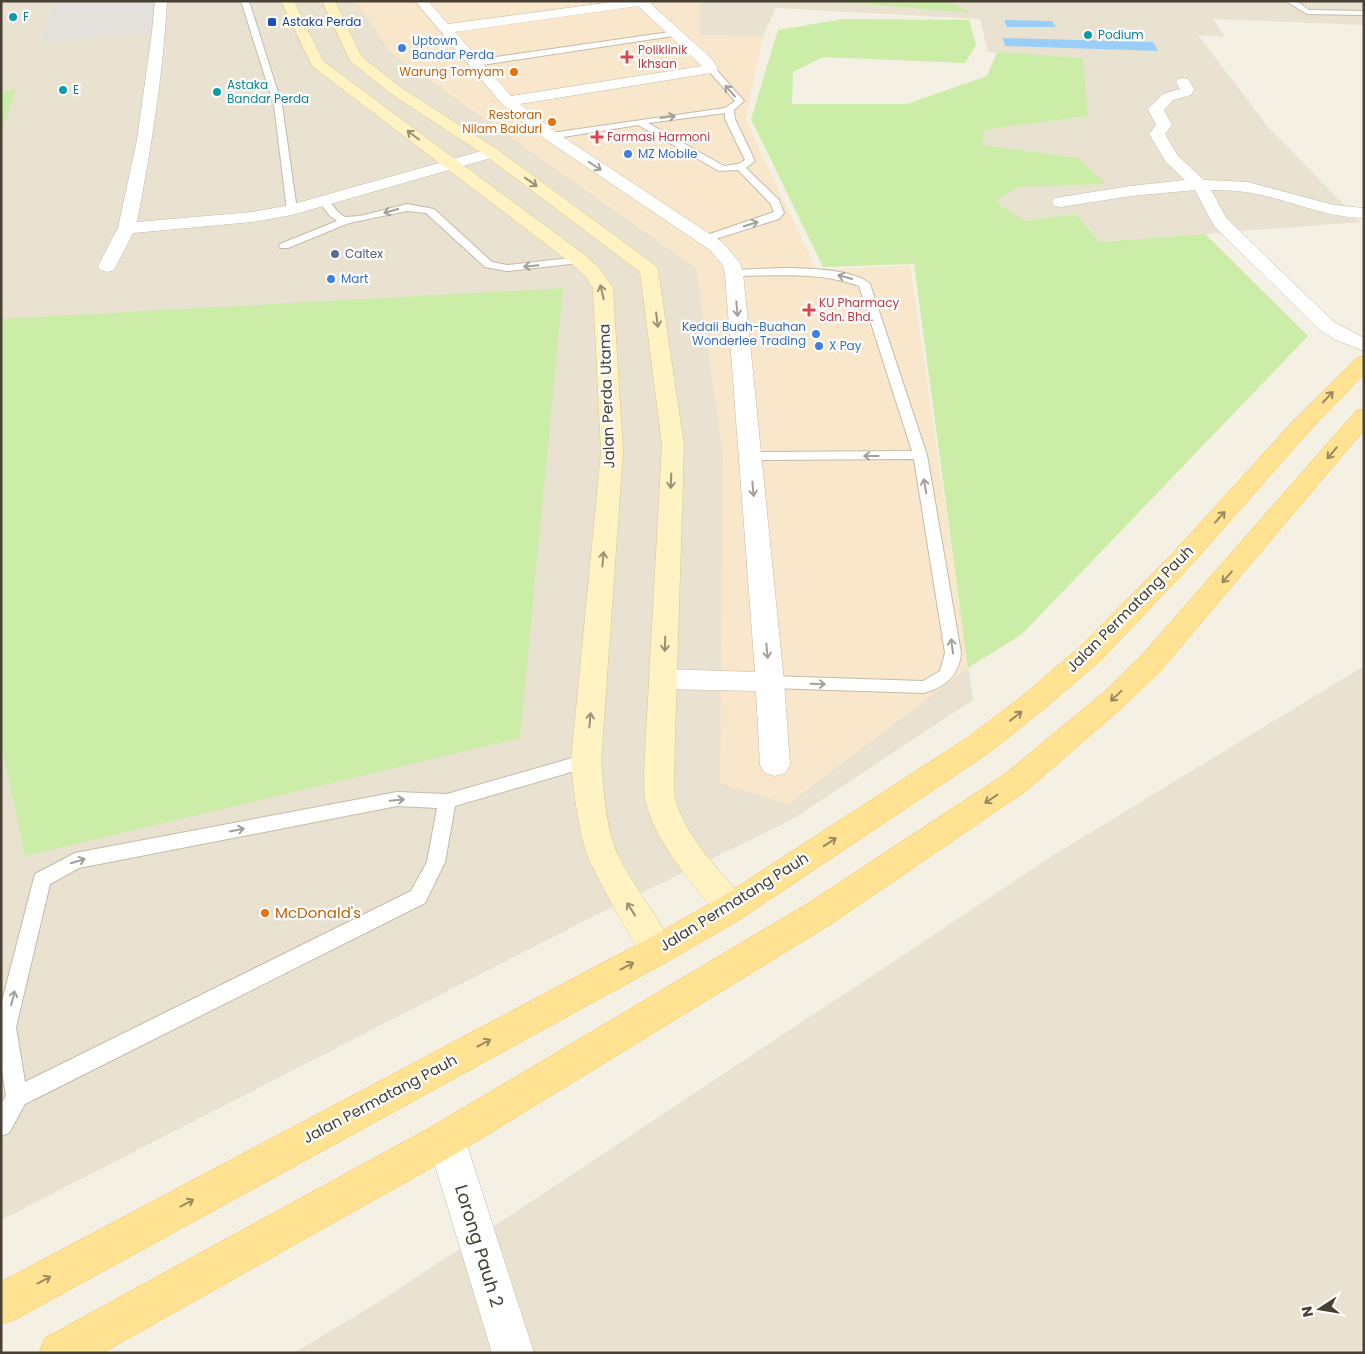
<svg xmlns="http://www.w3.org/2000/svg" width="1365" height="1354" font-family="Poppins,sans-serif">
	<style>
		.residential { fill: #e9e2d1 }
		.commercial { fill: #f9e7cc }
		.green { fill: #cceda7 }
		.parking { fill: #e4e1dd }
		.water { fill: #98cef8 }
		.lines { fill: none; stroke-linecap: round; stroke-linejoin: round }
		.lane-casing { stroke: #c3bba8; stroke-width: 2 }
		.street-casing { stroke: #c3bba8; stroke-width: 1 }
		.secondary-casing { stroke: #d9c88e; stroke-width: 1 }
		.primary-casing { stroke: #f1c755; stroke-width: 1 }
		.lane { fill: #fff; fill-rule: evenodd }
		.street { fill: #fff; fill-rule: evenodd }
		.secondary { fill: #fff2c3; fill-rule: evenodd }
		.primary { fill: #ffe392; fill-rule: evenodd }
		.oneway { stroke: #a3a099 }
		.oneway2 { stroke: #9a9074 }
		.oneway3 { stroke: #9a895e }
		.culture-dot { fill: #0f9aa8; stroke: #fff; stroke-width: 2 }
		.transit-dot { fill: #1a4fb4; stroke: #fff; stroke-width: 2 }
		.shop-dot { fill: #3f7fe0; stroke: #fff; stroke-width: 2 }
		.health-dot { fill: #e0444e; stroke: #fff; stroke-width: 2 }
		.food-dot { fill: #e8710a; stroke: #fff; stroke-width: 2 }
		.service-dot { fill: #5c6f8a; stroke: #fff; stroke-width: 2 }
		.labels { text-anchor: middle; stroke-width: 4.5; stroke-linejoin: round; paint-order: stroke }
		.far-culture-label { font-size: 12px; fill: #0d838f; stroke: #fff; text-anchor: start }
		.far-transit-label { font-size: 12px; fill: #164399; stroke: #fff; text-anchor: start }
		.far-shop-label { font-size: 12px; fill: #366cbe; stroke: #fff; text-anchor: start }
		.far-health-label { font-size: 12px; fill: #be3a42; stroke: #fff; text-anchor: start }
		.far-food-label { font-size: 12px; fill: #c56008; stroke: #fff; text-anchor: end }
		.far-service-label { font-size: 12px; fill: #4e5e75; stroke: #fff; text-anchor: start }
		.street-label { font-size: 15px; fill: #474033; stroke: #fff }
		.food-label { font-size: 15px; fill: #c56008; stroke: #fff; text-anchor: start }
		.near-street-label { font-size: 18px; fill: #474033; stroke: #fff }
	</style>
	<rect width="100%" height="100%" fill="#f4f0e4"/>
	<g class="residential">
		<path d="M1 1H1359L1364 3V25L1213 19 1225 37 1198 35 1268 127 1361 222 1099 242 1076 214 1025 221 995 202 1017 187 1105 184 1079 158 984 145 982 130 1088 116 1083 58 988 52 980 19 776 8 763 36 745 119 816 270 910 266 973 700 791 820 588 919 1 1220Z"/>
		<path d="M1364 666V1353H294L390 1295 1057 853Z"/>
	</g>
	<path class="commercial" d="M356 1H699L700 35 763 36 745 119 816 270 910 266 968 668 788 804 720 783 723 454 696 268 390 52Z"/>
	<g class="green">
		<path d="M829 1H948L971 13Z"/>
		<path d="M843 19 969 20 976 45 965 63 823 57 793 72 792 104H907L987 76 997 52 1083 58 1088 116 983 130 984 145 1079 158 1106 184 1017 187 995 202 1025 221 1076 214 1099 242 1205 234 1308 336 1022 634 968 668 914 264 823 267 751 119 778 30Z"/>
		<path d="M16 90 1 132V92Z"/>
		<path d="M563 288 520 738 25 856 1 742V319Z"/>
	</g>
	<path class="parking" d="M55 1H161L159 32 41 41Z"/>
	<g class="water">
		<path d="M1004 20 1052 21 1056 27H1007Z"/>
		<path d="M1003 38 1153 42 1158 51 1005 46Z"/>
	</g>
	<g class="lines">
		<g class="lane-casing">
			<g id="lane">
				<path d="M241 1H249L282 105 297 210 296 212H288L287 210 274 105Z"/>
				<path d="M1286 1H1296L1309 10 1364 11V15L1307 14Z"/>
				<path d="M677 31 681 33 680 35 475 66 471 63 475 60Z"/>
				<path d="M711 66 714 67 744 101 734 110 735 119 755 161 746 168 779 200 784 213 779 219 709 241H701L700 239 701 237 774 212 770 203 738 170 719 171 638 125 551 139 546 136 551 133 725 108 735 101 707 69ZM725 113V119L745 160 738 164 724 166 648 123Z"/>
				<path d="M324 199 328 200 339 213 345 217 360 216 407 204 434 209 492 262 507 265 579 257 584 260 579 263 507 271 485 267 426 213 407 211 349 223 288 248H280L279 246 280 244 337 221 330 216 319 202Z"/>
				<path d="M783 268C804 268 855 269 870 284L927 455 961 653C959 676 945 687 924 693L770 688 764 686 762 682 764 678 770 676 923 681 940 671 945 653 914 459 750 460 743 456 750 452 912 451 859 286C819 271 776 276 734 276L728 273 734 270Z"/>
				<path d="M586 754 592 756 595 761 592 766 455 806 445 862 425 903 25 1104 9 1133 1 1136V1104L6 1096 1 1064V1005L35 874 75 853 397 792 447 794ZM397 806 437 808 427 862 411 891 25 1082 16 1027 50 884 79 868Z"/>
			</g>
		</g>
		<g class="street-casing">
			<g id="street">
				<path d="M155 1H167C163 76 151 149 137 222L252 212 290 205 492 148 498 150 500 153 498 156 292 215 252 222 133 233 114 270 107 272 100 270 98 266 118 228 137 140 152 32Z"/>
				<path d="M415 1H428L448 24 619 1H655L651 4 712 59 718 69 716 72 711 73 520 104 557 133 722 242 740 263 743 273 784 682 790 765 785 773 775 776 765 773 760 765 756 691 663 689 653 686 649 679 653 672 663 669 755 672 725 273 722 264 710 250 545 139 502 104ZM638 6 702 66 511 96 455 32Z"/>
				<path d="M1183 78 1188 79 1194 89 1191 95 1173 100 1164 110 1172 125 1165 134 1178 156 1204 180 1248 182 1334 205 1364 208V218C1327 217 1297 203 1262 195 1245 191 1228 190 1211 190L1227 219 1334 322 1364 338V351L1336 340 1320 330 1214 226 1195 190 1131 196 1061 207 1055 206 1052 202 1055 198 1061 197 1131 186 1185 180 1166 162 1149 134 1156 125 1148 109 1163 94 1180 89 1176 82 1178 79Z"/>
				<path d="M446 1121 459 1126 465 1139 534 1353H492L427 1139 433 1126Z"/>
			</g>
		</g>
		<g class="secondary-casing">
			<g id="secondary">
				<path d="M281 1H294L323 61 586 256 600 269 613 288 623 452 601 761C604 792 605 826 618 855 634 888 659 917 675 950L670 960C662 963 656 965 648 961 639 956 590 865 586 852 577 821 574 792 571 761L601 452 593 288 586 277 572 264 312 66Z"/>
				<path d="M322 1H335L361 56 400 87 498 150 656 266 658 270 684 445 674 771C675 781 673 792 676 802 687 839 719 869 742 898L747 908 742 918 731 922 720 918C693 883 656 845 646 802 643 792 645 781 644 771L662 445 640 272 486 156 390 93 350 61Z"/>
			</g>
		</g>
		<g class="primary-casing">
			<g id="primary">
				<path d="M1364 356V374L1311 429 1191 565 1101 660 1045 708 987 754 742 918 670 960 16 1319 1 1324V1282L646 940 720 898 967 738 1025 694 1081 646 1173 553 1295 419 1357 358Z"/>
				<path d="M1364 410V430L1161 670 1124 706 1027 790 831 924 459 1152 102 1353H39L45 1338 433 1126 807 904 1005 774 1104 692 1141 656 1356 411Z"/>
			</g>
		</g>
		<use href="#lane" class="lane"/>
		<use href="#street" class="street"/>
		<use href="#secondary" class="secondary"/>
		<use href="#primary" class="primary"/>
	</g>
	<defs><path id="oneway-shaft" d="M-6 0H5M1.5-3L5.5 0L1.5 3" fill="none" stroke-width="1.6" stroke-linecap="round" stroke-linejoin="round" transform="scale(1.25)"/></defs>
	<g class="oneway">
		<use href="#oneway-shaft" transform="translate(730 91) rotate(-132)"/>
		<use href="#oneway-shaft" transform="translate(668 117) rotate(-8)"/>
		<use href="#oneway-shaft" transform="translate(595 166) rotate(34)"/>
		<use href="#oneway-shaft" transform="translate(391 211) rotate(164)"/>
		<use href="#oneway-shaft" transform="translate(751 224) rotate(-17)"/>
		<use href="#oneway-shaft" transform="translate(531 266) rotate(174)"/>
		<use href="#oneway-shaft" transform="translate(845 277) rotate(-164)"/>
		<use href="#oneway-shaft" transform="translate(737 309) rotate(85)"/>
		<use href="#oneway-shaft" transform="translate(871 456) rotate(180)"/>
		<use href="#oneway-shaft" transform="translate(925 486) rotate(-100)"/>
		<use href="#oneway-shaft" transform="translate(753 489) rotate(85)"/>
		<use href="#oneway-shaft" transform="translate(952 646) rotate(-98)"/>
		<use href="#oneway-shaft" transform="translate(767 651) rotate(85)"/>
		<use href="#oneway-shaft" transform="translate(818 684) rotate(2)"/>
		<use href="#oneway-shaft" transform="translate(397 800) rotate(-5)"/>
		<use href="#oneway-shaft" transform="translate(237 830) rotate(-11)"/>
		<use href="#oneway-shaft" transform="translate(78 861) rotate(-17)"/>
		<use href="#oneway-shaft" transform="translate(13 998) rotate(-76)"/>
	</g>
	<g class="oneway2">
		<use href="#oneway-shaft" transform="translate(413 135) rotate(-143)"/>
		<use href="#oneway-shaft" transform="translate(531 182) rotate(36)"/>
		<use href="#oneway-shaft" transform="translate(602 292) rotate(-103)"/>
		<use href="#oneway-shaft" transform="translate(657 320) rotate(83)"/>
		<use href="#oneway-shaft" transform="translate(671 481) rotate(92)"/>
		<use href="#oneway-shaft" transform="translate(603 559) rotate(-85)"/>
		<use href="#oneway-shaft" transform="translate(665 644) rotate(92)"/>
		<use href="#oneway-shaft" transform="translate(590 720) rotate(-85)"/>
		<use href="#oneway-shaft" transform="translate(631 909) rotate(-122)"/>
	</g>
	<g class="oneway3">
		<use href="#oneway-shaft" transform="translate(1328 397) rotate(-47)"/>
		<use href="#oneway-shaft" transform="translate(1332 453) rotate(130)"/>
		<use href="#oneway-shaft" transform="translate(1220 517) rotate(-48)"/>
		<use href="#oneway-shaft" transform="translate(1227 577) rotate(131)"/>
		<use href="#oneway-shaft" transform="translate(1116 696) rotate(137)"/>
		<use href="#oneway-shaft" transform="translate(1016 716) rotate(-38)"/>
		<use href="#oneway-shaft" transform="translate(991 799) rotate(146)"/>
		<use href="#oneway-shaft" transform="translate(830 842) rotate(-33)"/>
		<use href="#oneway-shaft" transform="translate(627 966) rotate(-28)"/>
		<use href="#oneway-shaft" transform="translate(484 1043) rotate(-28)"/>
		<use href="#oneway-shaft" transform="translate(187 1203) rotate(-28)"/>
		<use href="#oneway-shaft" transform="translate(44 1280) rotate(-28)"/>
	</g>
	<g class="culture-dot">
		<circle cx="13" cy="17" r="5"/>
		<circle cx="1088" cy="35" r="5"/>
		<circle cx="63" cy="90" r="5"/>
		<circle cx="217" cy="92" r="5"/>
	</g>
	<rect class="transit-dot" x="267" y="17" width="10" height="10" rx="2.5"/>
	<g class="shop-dot">
		<circle cx="402" cy="48" r="5"/>
		<circle cx="628" cy="154" r="5"/>
		<circle cx="331" cy="279" r="5"/>
		<circle cx="816" cy="334" r="5"/>
		<circle cx="819" cy="346" r="5"/>
	</g>
	<g class="health-dot">
		<path d="M624.5 49.5h5v5h5v5h-5v5h-5v-5h-5v-5h5z"/>
		<path d="M594.5 129.5h5v5h5v5h-5v5h-5v-5h-5v-5h5z"/>
		<path d="M806.5 302.5h5v5h5v5h-5v5h-5v-5h-5v-5h5z"/>
	</g>
	<g class="food-dot">
		<circle cx="514" cy="72" r="5"/>
		<circle cx="552" cy="122" r="5"/>
		<circle cx="265" cy="913" r="5"/>
	</g>
	<circle class="service-dot" cx="335" cy="254" r="5"/>
	<g class="labels">
		<g class="far-culture-label">
			<text x="23" y="21">F</text>
			<text x="1098" y="39">Podium</text>
			<text x="227" y="89">Astaka<tspan x="227" dy="14">Bandar Perda</tspan></text>
			<text x="73" y="94">E</text>
		</g>
		<g class="far-transit-label">
			<text x="282" y="26">Astaka Perda</text>
		</g>
		<g class="far-shop-label">
			<text x="412" y="45">Uptown<tspan x="412" dy="14">Bandar Perda</tspan></text>
			<text x="638" y="158">MZ Mobile</text>
			<text x="341" y="283">Mart</text>
			<text x="806" y="331" text-anchor="end">Kedaii Buah-Buahan<tspan x="806" dy="14">Wonderlee Trading</tspan></text>
			<text x="829" y="350">X Pay</text>
		</g>
		<g class="far-health-label">
			<text x="638" y="54">Poliklinik<tspan x="638" dy="14">Ikhsan</tspan></text>
			<text x="607" y="141">Farmasi Harmoni</text>
			<text x="819" y="307">KU Pharmacy<tspan x="819" dy="14">Sdn. Bhd.</tspan></text>
		</g>
		<g class="far-food-label">
			<text x="504" y="76">Warung Tomyam</text>
			<text x="542" y="119">Restoran<tspan x="542" dy="14">Nilam Baiduri</tspan></text>
		</g>
		<g class="far-service-label">
			<text x="345" y="258">Caltex</text>
		</g>
		<g class="street-label">
			<text transform="translate(607 396) rotate(-92)" y="5">Jalan Perda Utama</text>
			<text transform="translate(1130 609) rotate(-45)" y="5">Jalan Permatang Pauh</text>
			<text transform="translate(734 902) rotate(-32)" y="5">Jalan Permatang Pauh</text>
			<text transform="translate(380 1099) rotate(-28)" y="5">Jalan Permatang Pauh</text>
		</g>
		<g class="food-label">
			<text x="275" y="918">McDonald's</text>
		</g>
		<g class="near-street-label">
			<text transform="translate(479 1246) rotate(73)" y="6">Lorong Pauh 2</text>
		</g>
	</g>
	<rect width="1365" height="1354" fill="none" stroke="#474033" stroke-width="5"/>
	<g transform="translate(1320 1309) rotate(258)" stroke="#ffffff" stroke-width="4" paint-order="stroke">
	<path d="M0-4L9 19L0 12L-9 19Z" fill="#474033"/>
	<text y="-8" font-size="14" font-weight="bold" text-anchor="middle" fill="#474033">N</text>
	</g>
</svg>
